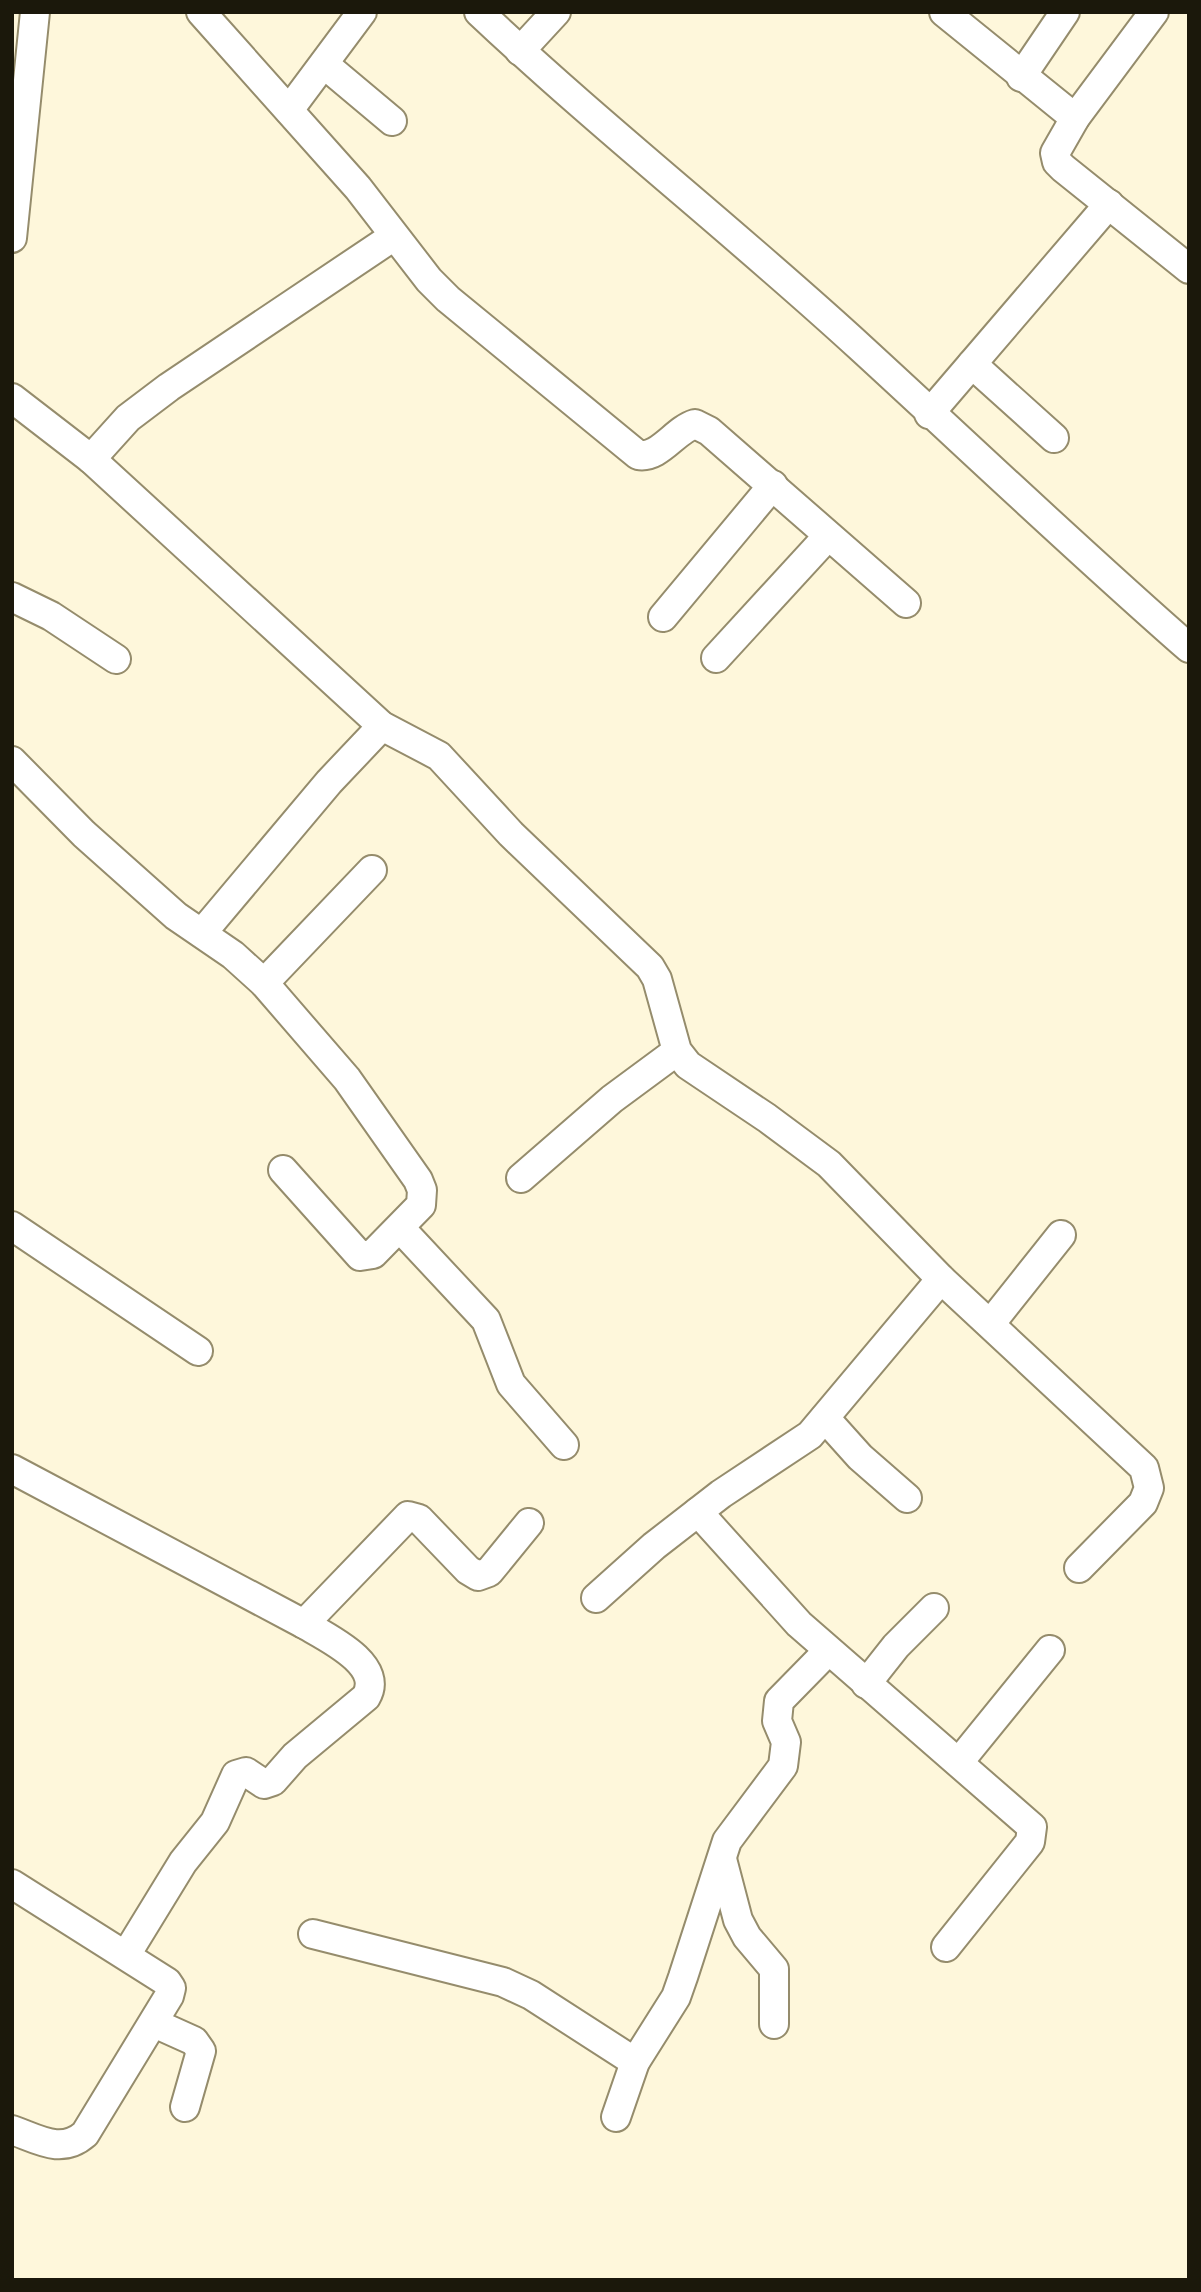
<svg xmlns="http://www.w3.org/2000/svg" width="1201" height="2292" font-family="'Fira Sans',sans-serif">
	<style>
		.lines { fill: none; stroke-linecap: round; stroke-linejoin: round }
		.minor-casing { stroke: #958c6c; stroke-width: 32 }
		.minor { stroke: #fff; stroke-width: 28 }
	</style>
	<rect width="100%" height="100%" fill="#fef7db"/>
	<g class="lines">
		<g class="minor-casing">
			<g id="minor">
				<path d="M201 12 358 188 429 280 448 299 638 455C659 459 675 430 695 424L709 431 906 603"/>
				<path d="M479 12C602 128 736 233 861 348 970 448 1077 550 1189 648"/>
				<path d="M944 12 1075 118"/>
				<path d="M1154 12 1075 118 1055 153 1057 162 1063 168 1189 269"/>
				<path d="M520 51 556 12"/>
				<path d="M324 64 392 121"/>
				<path d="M1021 77 1065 12"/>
				<path d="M289 110 362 12"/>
				<path d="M12 238 35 12"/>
				<path d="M972 364 1054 438"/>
				<path d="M12 398 91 459 382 726 439 756 511 834 650 967 657 979 677 1051 688 1065 767 1118 829 1164 941 1279 1144 1468 1149 1488 1143 1503 1079 1568"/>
				<path d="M929 414 1109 204"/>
				<path d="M91 459 128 418 169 387 394 236"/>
				<path d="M12 597 51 616 116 659"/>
				<path d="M663 617 773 485"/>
				<path d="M716 658 828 536"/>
				<path d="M12 761 84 834 176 916 233 955 264 983 347 1079 418 1180 422 1190 421 1205 373 1254 360 1256 283 1170"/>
				<path d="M202 933 329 782 382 726"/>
				<path d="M264 983 372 870"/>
				<path d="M521 1178 612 1099 677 1051"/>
				<path d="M12 1226 198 1351"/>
				<path d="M401 1229 486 1320 511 1384 564 1445"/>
				<path d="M991 1323 1061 1235"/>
				<path d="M825 1418 860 1457 907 1498"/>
				<path d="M12 1469 304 1624C328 1638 385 1665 366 1697L295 1756 273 1781 264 1784 246 1772 236 1775 215 1822 183 1862 126 1955"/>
				<path d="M698 1512 799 1624 1032 1827 1030 1842 946 1947"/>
				<path d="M596 1598 654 1546 721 1494 810 1435 941 1279"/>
				<path d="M304 1624 408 1516 419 1519 468 1570 478 1576 489 1572 529 1523"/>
				<path d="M866 1684 896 1646 934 1608"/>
				<path d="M959 1762 1050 1650"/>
				<path d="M722 1859 738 1920 747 1937 774 1969V2024"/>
				<path d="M12 1884 167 1982 171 1988 169 1996 85 2134C61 2155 38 2139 12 2130"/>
				<path d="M313 1934 503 1982 531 1995 635 2062"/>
				<path d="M154 2023 194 2041 201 2051 185 2107"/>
				<path d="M616 2117 635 2062 676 1997 683 1977 727 1841 783 1766 786 1742 777 1721 779 1701 828 1651"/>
			</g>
		</g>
		<use href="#minor" class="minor"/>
	</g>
	<rect width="1201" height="2292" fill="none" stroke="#1b180b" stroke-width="28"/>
</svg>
